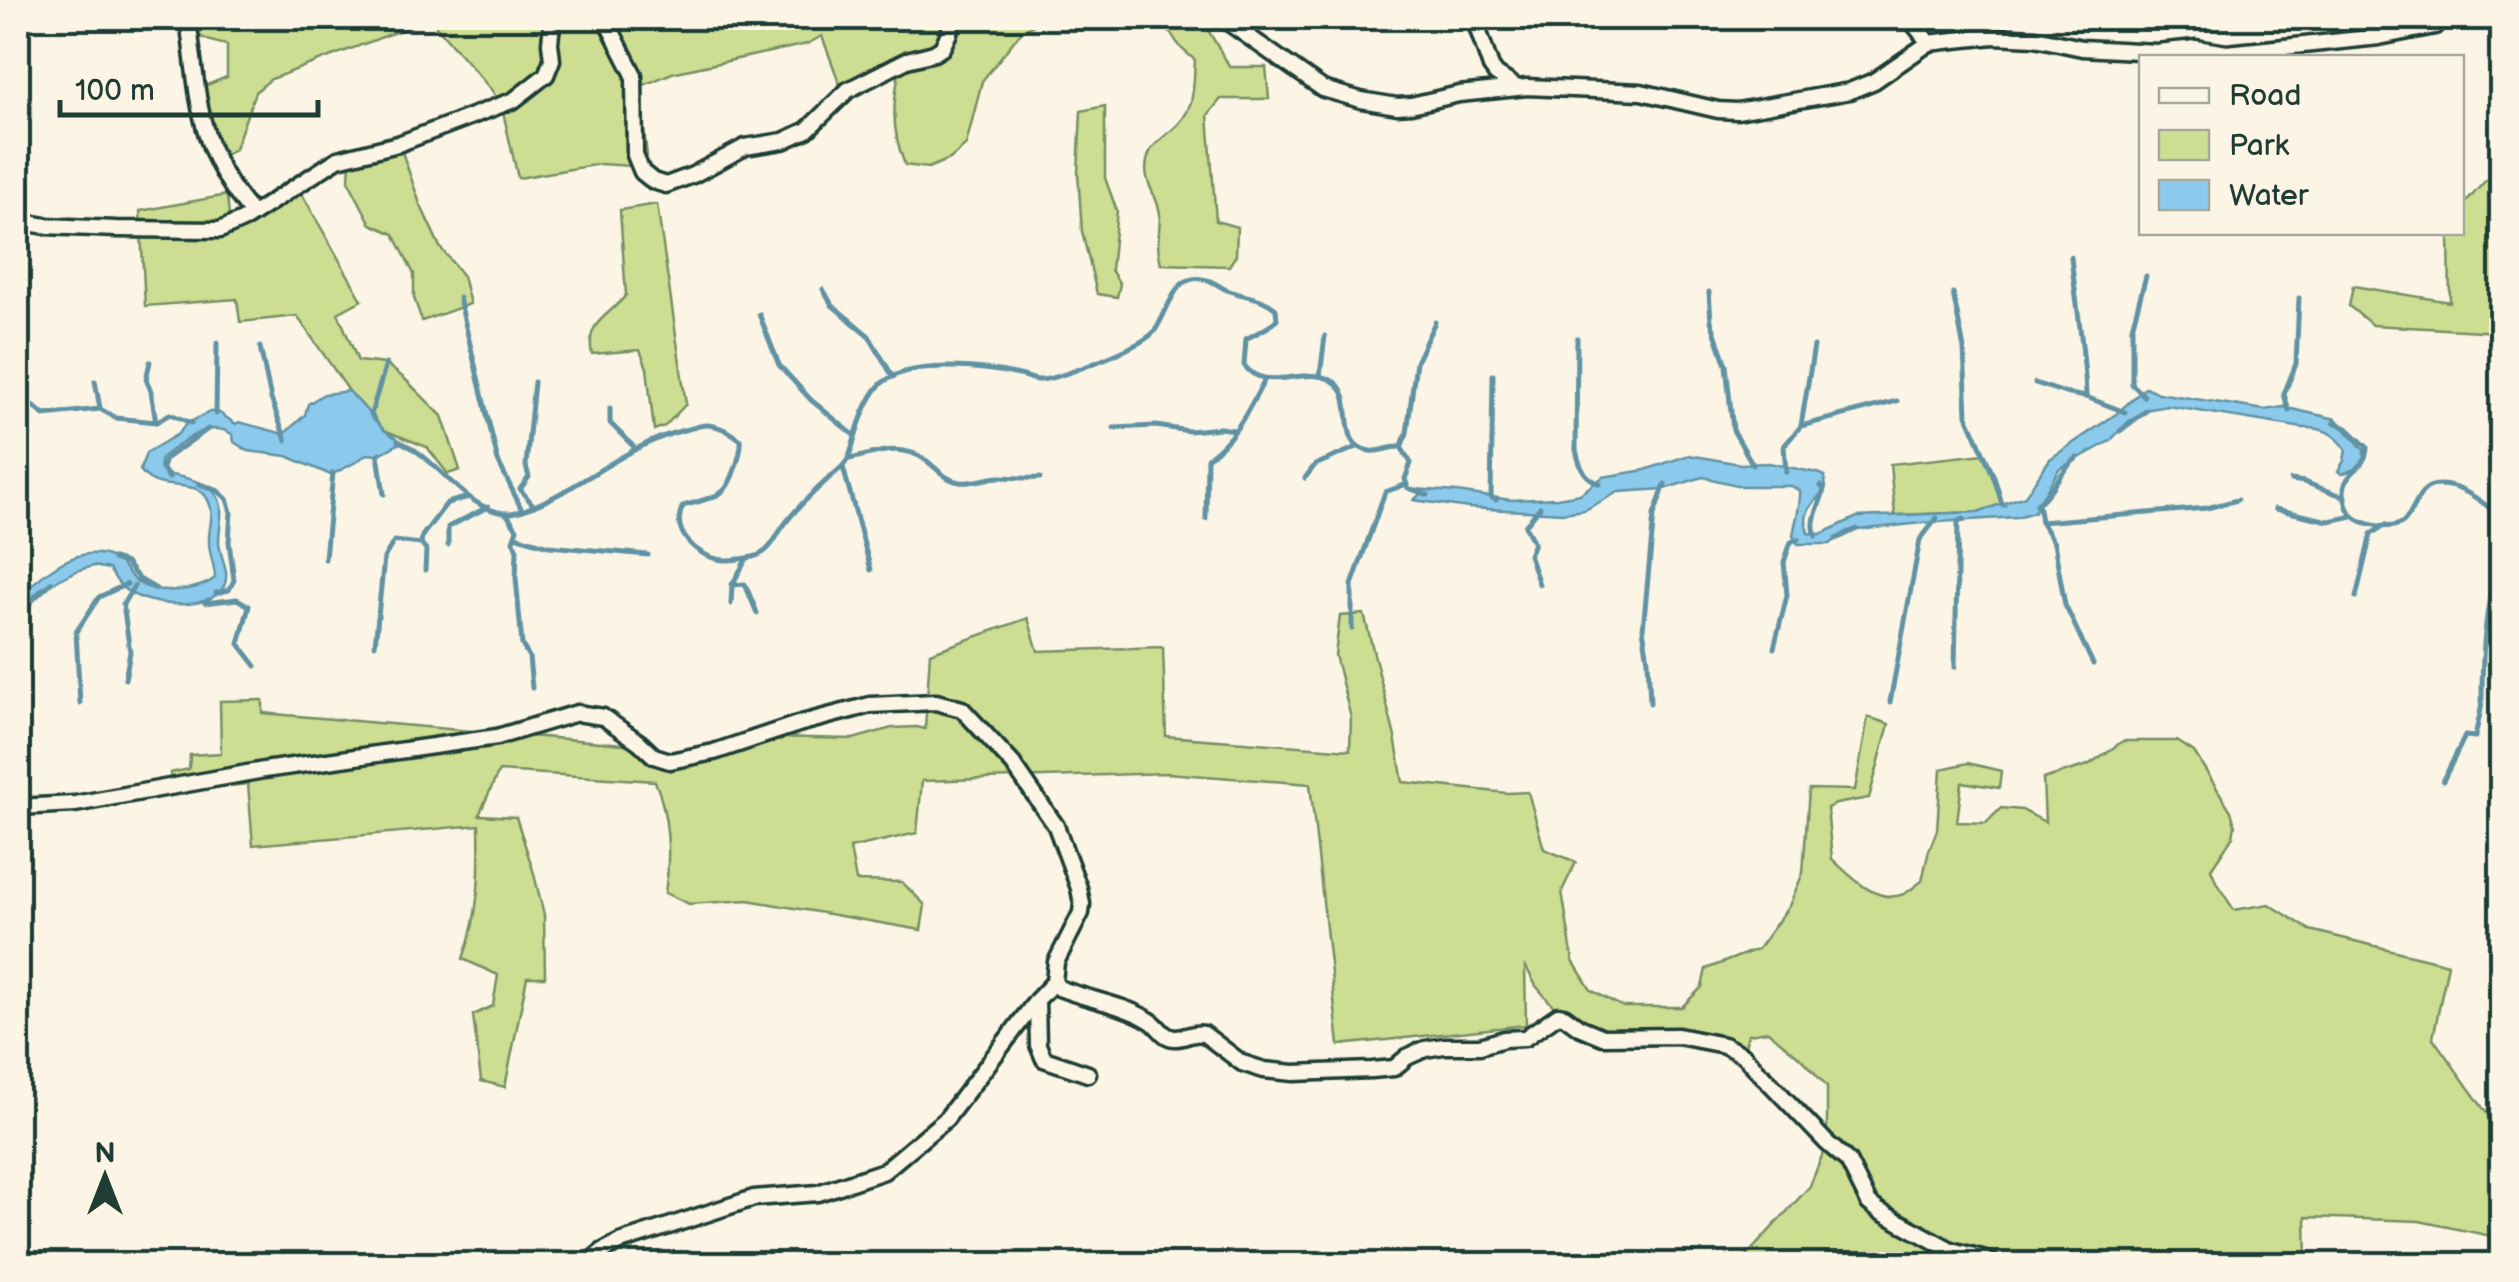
<svg xmlns="http://www.w3.org/2000/svg" width="2519" height="1282" font-family="'Balsamiq Sans',sans-serif">
	<style>
		.green { fill: #cdde93; stroke: #768e64; stroke-width: 2.5 }
		.water { fill: #8ccaed; stroke: #6092a3; stroke-width: 2.5 }
		.lines { fill: none; stroke-linecap: round; stroke-linejoin: round }
		.stream { stroke: #6092a3; stroke-width: 5 }
		.street-casing { stroke: #1f3d34; stroke-width: 21 }
		.street { stroke: #fcf5e5; stroke-width: 14 }
	</style>
	<rect width="100%" height="100%" fill="#fcf5e5"/>
	<filter id="ink" filterUnits="userSpaceOnUse"><feTurbulence type="fractalNoise" baseFrequency=".01" numOctaves="2"/><feDisplacementMap in="SourceGraphic" scale="20" xChannelSelector="R" yChannelSelector="G"/><feConvolveMatrix kernelMatrix="1 2 1 2 8 2 1 2 1" color-interpolation-filters="sRGB"/></filter>
	<g filter="url(#ink)">
		<g class="green">
			<path d="M187 18H1046L1021 32 982 81 966 145 950 159 928 168 905 165C890 127 893 101 901 62L843 93 822 36 807 44 672 73 639 87 647 156 632 166 600 164 518 178 503 112 493 92 430 19 271 79 255 92 235 149 215 161 197 89 227 77V45C211 42 191 37 187 18Z"/>
			<path d="M1159 18H1197L1205 25 1230 67H1266L1269 99H1221L1208 115 1216 221 1237 227 1236 255 1229 266 1161 264C1156 245 1159 237 1160 218 1161 195 1137 182 1150 152 1154 143 1164 137 1172 130 1196 110 1193 89 1195 60L1182 49Z"/>
			<path d="M1105 106V178L1117 211 1111 270 1120 284 1117 297 1097 294 1082 231 1078 173 1081 111Z"/>
			<path d="M400 146 420 204 440 247 463 276 470 304 422 321 414 298V274L394 234 371 224 349 182 350 157Z"/>
			<path d="M2486 180 2501 186 2502 326 2499 332 2372 325 2349 306 2353 286 2450 302 2449 233 2462 232V207Z"/>
			<path d="M297 185 362 300 338 313 358 361 386 364 405 379 442 416 460 470 448 474 427 447 384 430 349 391 297 316 240 322 237 299 145 306 140 211 227 195 230 227Z"/>
			<path d="M657 204 686 404 665 426 654 430 647 368 640 350 592 354C585 321 609 317 626 295L620 210Z"/>
			<path d="M1984 454 2002 504 1978 512 1895 515 1890 464Z"/>
			<path d="M1364 614 1395 737 1403 782 1507 793 1528 792 1544 849 1576 862 1562 891 1573 961 1591 990 1623 1007H1682L1702 987 1706 969 1758 949 1789 906 1803 873 1809 789 1855 790 1868 717 1889 724 1869 798 1836 804 1827 808 1832 859C1850 875 1874 903 1901 895 1908 893 1916 885 1922 881L1929 850 1937 830 1941 769 1968 763 2001 771 1999 788 1962 782 1957 822 1986 823 2001 808 2022 810 2045 822 2043 779 2088 765 2123 741H2177L2194 752 2231 811 2235 825 2233 836 2211 869 2217 884 2234 910 2269 904 2310 930 2448 964 2433 1038 2493 1122 2501 1101V1238L2419 1221 2306 1217 2307 1264H1739L1810 1186 1827 1143V1087L1805 1062 1768 1031 1748 1034 1743 1055 1682 1040H1609L1570 1025 1536 986 1525 965 1526 1025 1339 1045 1310 784 1167 773 922 781 917 833 850 848 856 881 902 882 925 905 921 930 748 900 689 904 665 893C671 858 669 815 655 781L499 771 479 815 516 817 533 870 544 915 545 977H527L505 1087 481 1081 473 1015 493 1006 498 975 463 959C480 911 480 875 479 825L253 845 248 784 172 792 170 773 189 769 190 755 221 753 220 701 263 700V713L635 745 658 763 770 737 853 739 892 728 917 727 925 729 930 653 1028 618 1038 651 1163 647 1166 736 1350 750 1351 718 1335 655 1340 616Z"/>
		</g>
		<g class="water">
			<path d="M2146 387 2158 393 2265 410 2283 407 2336 419 2364 450V459L2355 469 2342 474 2338 471 2344 461 2346 449C2334 433 2323 427 2303 428L2168 406 2150 409 2128 422 2110 441 2059 469 2034 512 2017 517 1922 523 1848 531 1830 544H1798L1793 536C1795 521 1801 506 1800 491L1791 486H1741L1703 477 1664 489 1618 492 1585 510 1562 513 1469 508 1414 500 1420 494 1414 489 1457 492 1511 500 1557 498 1580 494 1603 477 1645 470 1689 455 1740 464 1769 463 1817 473 1824 476 1826 487C1814 505 1801 509 1808 533L1821 534 1857 517 1978 512 2025 496 2050 459 2116 414Z"/>
			<path d="M349 391 384 430 402 442 378 455 367 454 356 462 331 475 287 456 248 451 234 442 233 435C209 417 180 444 161 458 159 465 159 470 166 474 186 478 220 482 221 509 222 519 219 530 219 541 219 556 231 572 224 586 209 614 144 606 123 588 118 584 113 575 109 569L93 566 79 570 42 588 18 611V597C42 575 77 542 113 558 123 562 127 573 135 580 153 596 197 592 215 578 215 565 208 552 209 539 209 526 215 513 208 500 196 475 159 497 140 470L146 453 178 434 186 424 210 412H218L236 424 239 422 284 434 305 415 308 404 324 394Z"/>
		</g>
		<g class="lines">
			<g class="stream">
				<path d="M2071 257C2076 304 2085 350 2086 397L2125 412"/>
				<path d="M823 289 832 305 869 336 893 377"/>
				<path d="M1709 292 1711 321 1726 365 1733 430 1753 465"/>
				<path d="M1953 293 1964 349 1967 415 1994 477 2002 504 2004 505"/>
				<path d="M459 298 498 461 522 510"/>
				<path d="M759 314 779 365 811 400 855 436"/>
				<path d="M1577 338 1576 450C1580 468 1584 477 1600 484"/>
				<path d="M260 347 271 399 286 440"/>
				<path d="M150 362 146 379 151 391 156 422"/>
				<path d="M1493 375 1491 497 1496 500"/>
				<path d="M1320 376 1325 336"/>
				<path d="M95 381 100 408"/>
				<path d="M2035 383 2065 393 2085 397"/>
				<path d="M2144 396 2132 384V327L2146 276"/>
				<path d="M18 401 25 399 44 415 100 409 116 418 156 422 170 414 191 423"/>
				<path d="M610 408V423L636 449"/>
				<path d="M2289 411 2284 394 2296 364 2299 298"/>
				<path d="M216 414 217 343"/>
				<path d="M374 419 371 414 386 364"/>
				<path d="M2334 422 2347 428 2367 447C2367 470 2343 471 2344 493 2345 501 2347 510 2352 515 2362 525 2392 531 2403 522 2417 510 2416 485 2439 485 2463 485 2482 502 2500 516L2502 521"/>
				<path d="M1801 426 1814 346"/>
				<path d="M1114 428 1156 426 1189 431 1220 428 1234 430"/>
				<path d="M2120 431 2147 410"/>
				<path d="M398 441C436 455 462 508 504 513 514 514 525 510 534 506 586 485 628 444 684 430 690 429 700 425 706 425 718 425 732 433 741 440 742 451 732 485 722 492 715 498 693 503 683 506 668 533 702 561 727 560 740 559 754 559 764 552 773 546 776 536 782 528 795 509 813 493 829 478 835 473 842 468 846 462 850 457 852 448 854 441 859 423 866 401 879 386 906 358 985 367 1019 375 1027 376 1034 381 1041 380 1061 378 1140 347 1153 333 1169 314 1172 270 1207 280 1215 282 1220 287 1227 290 1246 298 1259 295 1276 309L1277 319 1268 327 1246 339 1244 365C1265 395 1305 364 1333 381 1359 397 1334 446 1370 451 1380 453 1389 446 1401 447L1411 463 1405 479 1408 488 1428 495"/>
				<path d="M1401 447 1407 433 1416 362 1435 322"/>
				<path d="M380 453 378 455 384 494"/>
				<path d="M850 459C878 453 901 442 927 461 937 469 946 480 960 482 974 484 988 477 1000 477 1013 477 1026 479 1040 478"/>
				<path d="M843 467 871 570"/>
				<path d="M1786 472 1784 446 1801 426 1897 401"/>
				<path d="M169 478 162 468 165 459 208 429"/>
				<path d="M1305 478 1315 465 1357 447"/>
				<path d="M2291 480 2304 482 2345 497"/>
				<path d="M199 484 216 489 227 499 231 512 229 542 234 580 229 590 216 593"/>
				<path d="M2038 503 2041 522 2054 543 2065 605 2093 664"/>
				<path d="M2036 505C2054 492 2058 472 2077 458"/>
				<path d="M534 506 520 489 529 477 526 466 534 382"/>
				<path d="M2275 509 2329 521 2353 516"/>
				<path d="M506 513 517 529 513 540 517 550 516 578 522 645 529 657 532 688"/>
				<path d="M1206 519 1207 458C1234 441 1250 407 1265 379"/>
				<path d="M2041 522 2207 508 2237 500"/>
				<path d="M515 536 549 546 648 555"/>
				<path d="M1816 536C1809 519 1821 506 1824 489L1821 486"/>
				<path d="M1836 539 1857 529"/>
				<path d="M421 544 426 550 425 570"/>
				<path d="M448 545V527L488 507"/>
				<path d="M113 559 126 563 139 579 156 589"/>
				<path d="M325 559 333 473"/>
				<path d="M1539 584 1529 555 1534 543 1525 526 1540 507"/>
				<path d="M732 585 745 584 757 613"/>
				<path d="M2356 597 2371 534 2386 525"/>
				<path d="M208 600 205 603 237 599 249 606 239 644 256 666"/>
				<path d="M731 604 732 585 747 558"/>
				<path d="M18 614 52 582"/>
				<path d="M1352 629V585L1385 492 1407 484"/>
				<path d="M375 645 384 558 394 541 421 544 422 536 447 503 469 497"/>
				<path d="M1774 648 1787 595 1784 562 1791 542 1798 539"/>
				<path d="M18 663 20 680"/>
				<path d="M1955 667 1958 521 1964 519"/>
				<path d="M125 679 130 652 123 604 134 586"/>
				<path d="M1890 702 1920 540 1937 518"/>
				<path d="M80 703 76 632 99 597 127 584"/>
				<path d="M1650 703 1648 660 1643 629 1654 515 1665 484"/>
				<path d="M2443 781 2465 736 2475 737C2477 725 2482 710 2482 698 2482 660 2484 624 2492 587L2502 590"/>
			</g>
			<g class="street-casing">
				<g id="street">
					<path d="M183 18 189 26C199 103 198 152 253 214"/>
					<path d="M605 18 634 75 635 155 642 172 653 181 666 185 693 175 745 147 783 141 807 130 848 90 907 60 934 53 942 48 949 33 952 18"/>
					<path d="M1222 18 1323 89 1361 100 1397 106 1411 105 1459 94 1527 87 1641 92 1718 110 1737 111 1850 91 1874 81 1929 43 1946 41 1994 36 2035 38 2082 48 2157 52 2196 48 2227 53 2379 37 2435 26"/>
					<path d="M1474 18 1491 67 1496 74 1516 87"/>
					<path d="M1909 18 1929 43"/>
					<path d="M18 221 46 226 116 229 220 230 247 218 338 159 398 144 514 100 546 75 552 60 550 43 552 23 556 18"/>
					<path d="M18 807 75 804 264 770 497 737 577 713 603 717 639 742 654 756 670 761 714 752 798 724 870 705 936 702 962 709 1013 764 1056 826 1079 888 1082 904 1081 913 1056 962 1054 982 1059 988C1089 1000 1122 1004 1149 1020 1159 1025 1162 1037 1174 1038 1185 1039 1192 1031 1204 1034L1242 1063 1264 1070 1294 1073 1372 1070 1394 1068 1407 1057 1425 1049 1444 1046H1480L1504 1039 1525 1038 1558 1015 1564 1016 1579 1027 1603 1037 1678 1036 1724 1045 1743 1055 1827 1143 1848 1161 1869 1203 1879 1211 1951 1250 1982 1258 1994 1264"/>
					<path d="M1037 1000 1038 1045 1044 1059 1088 1074"/>
					<path d="M587 1264 603 1251 620 1242 754 1198 818 1193 884 1171 946 1119 1037 1000 1054 982"/>
				</g>
			</g>
			<use href="#street" class="street"/>
		</g>
	</g>
	<rect width="2519" height="1282" fill="none" stroke="#fcf5e5" stroke-width="60"/>
	<rect x="30" y="30" width="2459" height="1222" fill="none" stroke="#1f3d34" stroke-width="4" filter="url(#ink)"/>
	<rect x="2139" y="55" width="325" height="180" fill="#fcf5e5" stroke="#a4ab9e" stroke-width="2.5"/>
	<rect x="2159" y="88" width="50" height="15" fill="#fcf5e5" stroke="#a4ab9e" stroke-width="2.5"/>
	<text x="2229" y="105" font-size="30" fill="#1f3d34">Road</text>
	<rect x="2159" y="130" width="50" height="30" fill="#cdde93" stroke="#a4ab9e" stroke-width="2.5"/>
	<text x="2229" y="155" font-size="30" fill="#1f3d34">Park</text>
	<rect x="2159" y="180" width="50" height="30" fill="#8ccaed" stroke="#a4ab9e" stroke-width="2.5"/>
	<text x="2229" y="205" font-size="30" fill="#1f3d34">Water</text>
	<g transform="translate(105 1177)" stroke="#fcf5e5" stroke-width="8" paint-order="stroke">
	<path d="M0-8L18 38L0 25L-18 38Z" fill="#1f3d34"/>
	<text y="-15" font-size="28" font-weight="bold" text-anchor="middle" fill="#1f3d34">N</text>
	</g>
	<path d="M60 100v15h258v-15" fill="none" stroke="#1f3d34" stroke-width="5"/>
	<text x="75" y="100" font-size="30" fill="#1f3d34" stroke="#fcf5e5" stroke-width="8" paint-order="stroke">100 m</text>
</svg>
